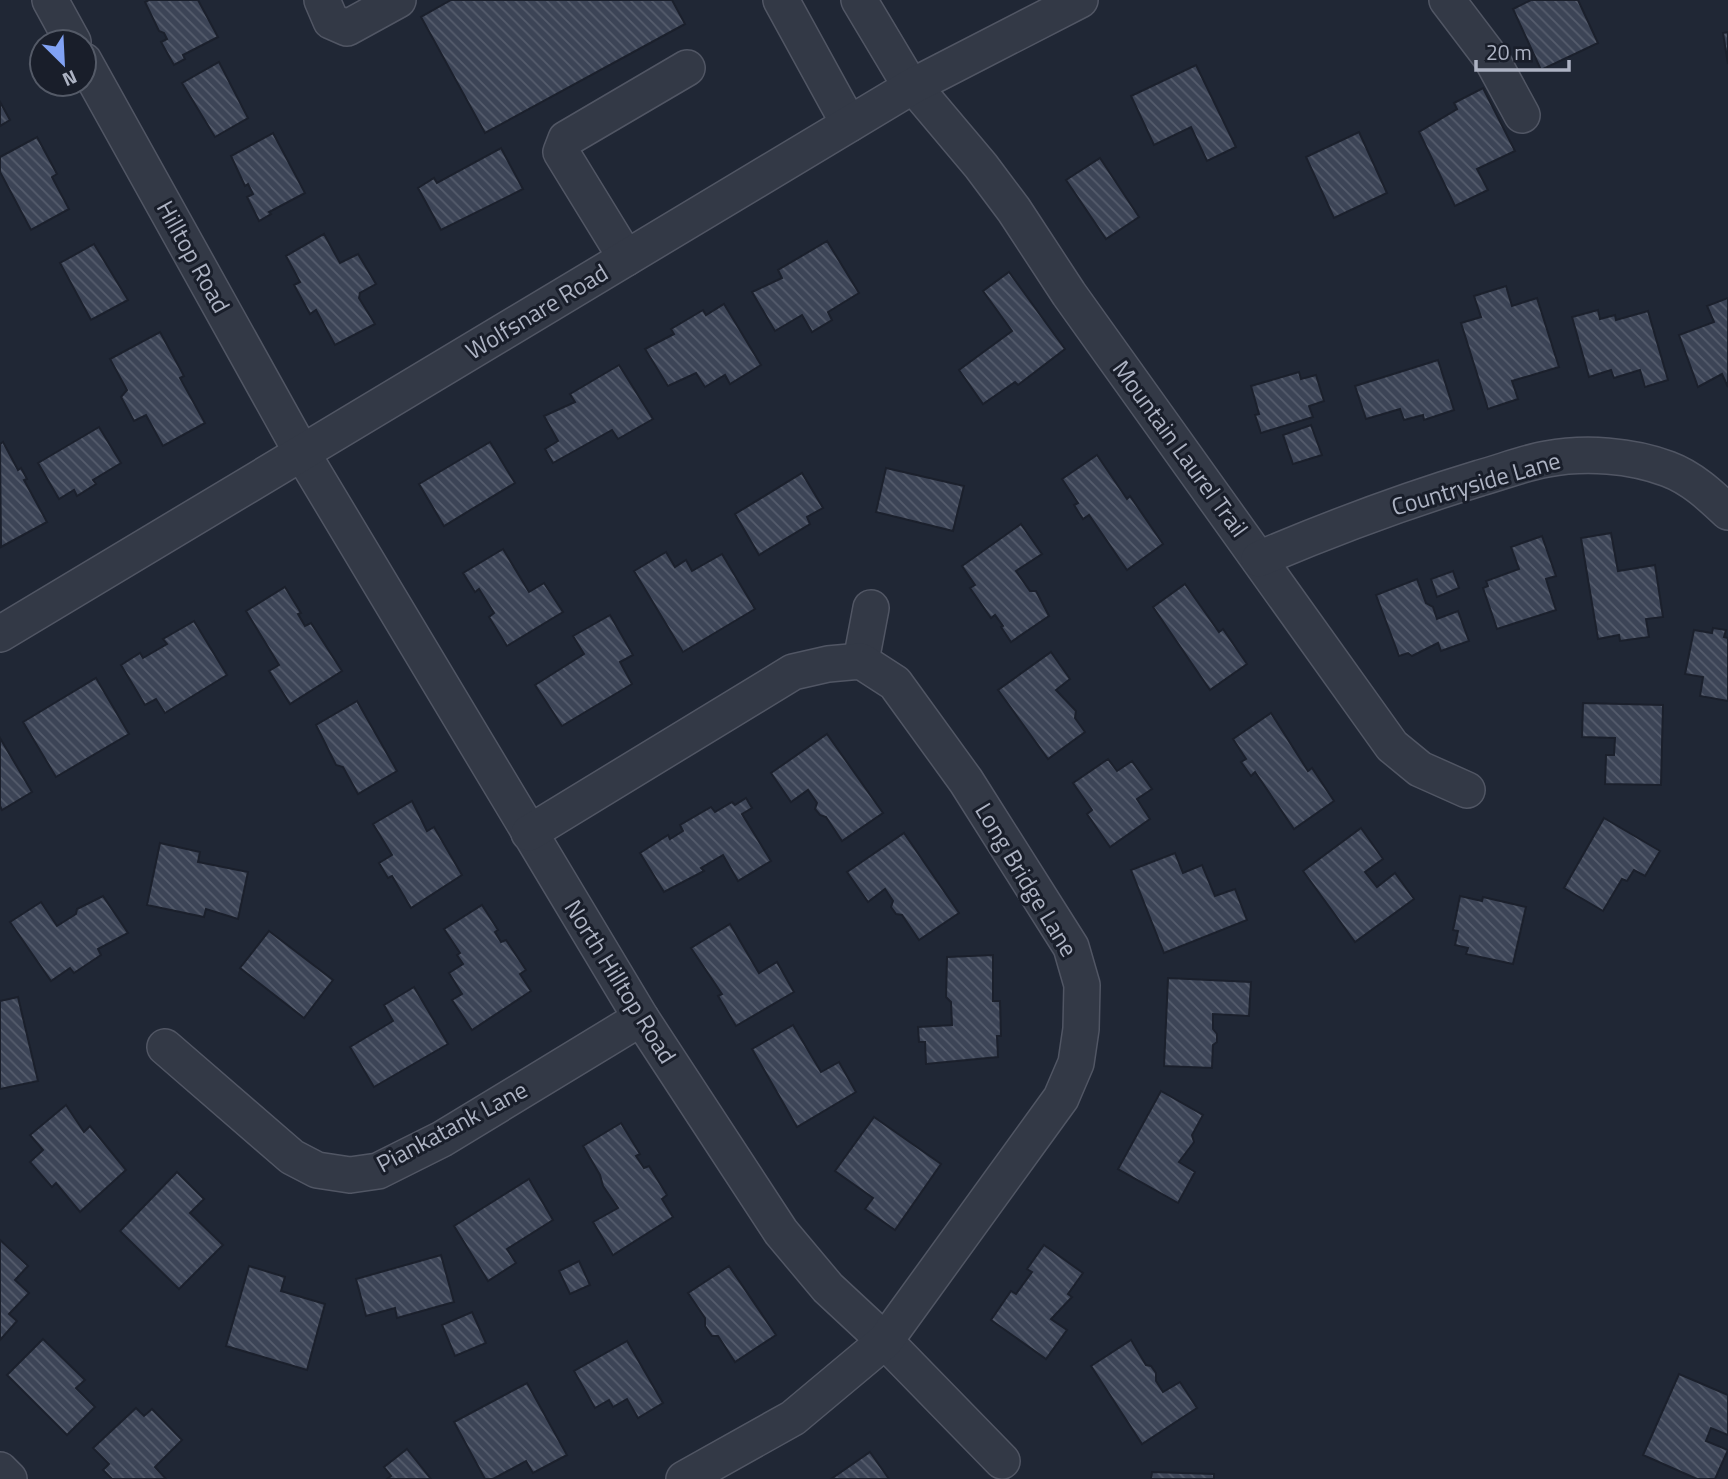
<svg xmlns="http://www.w3.org/2000/svg" width="1728" height="1479" font-family="'Titillium Web',sans-serif">
	<style>
		.building { fill: url(#building-back-hatch); stroke: #1b202c; stroke-width: 2 }
		.lines { fill: none; stroke-linecap: round; stroke-linejoin: round }
		.minor-casing { stroke: #515664; stroke-width: 38 }
		.minor { stroke: #333946; stroke-width: 35 }
		.labels { text-anchor: middle; stroke-width: 6; stroke-linejoin: round; paint-order: stroke }
		.street-label { font-size: 24px; fill: #adb3c3; stroke: #191e2a }
	</style>
	<defs>
		<pattern id="building-back-hatch" width="6" height="6" patternUnits="userSpaceOnUse" patternTransform="scale(1.75)"><rect width="6" height="6" fill="#3c4456"/><path d="M-1 5l2 2M0 0l6 6M5-1l2 2" fill="none" stroke="#565d6d"/></pattern>
	</defs>
	<rect width="100%" height="100%" fill="#202735"/>
	<g class="building">
		<path d="M149 0H198L218 37 183 55 185 59 174 65 161 42 167 39 164 33 159 31 145 2Z"/>
		<path d="M451 0H672L685 24 485 133 421 17Z"/>
		<path d="M1531 0H1578L1598 43 1541 70 1513 9Z"/>
		<path d="M1728 32V64L1723 33Z"/>
		<path d="M219 62 248 118 215 137 182 83Z"/>
		<path d="M1196 65 1236 147 1207 161 1191 127 1154 145 1131 96Z"/>
		<path d="M1483 88 1515 151 1477 169 1488 190 1455 206 1419 132 1457 109 1454 103Z"/>
		<path d="M0 102 10 120 0 126Z"/>
		<path d="M1359 132 1387 193 1334 218 1306 157Z"/>
		<path d="M273 133 305 193 269 212 271 214 259 221 247 197 253 194 248 184 245 186 231 156Z"/>
		<path d="M37 137 57 174 52 177 69 209 31 230 0 172V157Z"/>
		<path d="M501 148 523 189 441 230 418 188 434 178 437 183Z"/>
		<path d="M1100 158 1139 217 1106 239 1066 180Z"/>
		<path d="M324 234 340 263 358 254 376 284 360 293 359 298 375 324 335 345 316 310 310 314 294 285 300 282 286 256Z"/>
		<path d="M827 241 859 293 828 312 832 320 812 332 802 315 775 331 752 292 782 278 778 270Z"/>
		<path d="M94 244 128 300 91 320 60 263Z"/>
		<path d="M1009 272 1065 349 1018 385 1015 382 983 404 959 370 1012 331 983 291Z"/>
		<path d="M1506 286 1512 306 1537 298 1559 367 1512 381 1518 399 1488 409 1461 323 1481 317 1474 296Z"/>
		<path d="M1728 298V387L1722 374 1698 387 1679 335 1714 322 1707 306Z"/>
		<path d="M724 304 761 365 730 384 725 375 705 387 696 373 668 386 645 349 674 334 671 329 703 310 706 315Z"/>
		<path d="M1598 310 1600 319 1615 315 1616 320 1648 311 1668 380 1645 387 1640 370 1614 378 1611 370 1589 377 1572 317Z"/>
		<path d="M160 332 184 376 180 378 205 423 163 446 146 415 134 421 121 397 127 390 110 359Z"/>
		<path d="M1438 360 1454 410 1424 420 1423 415 1404 420 1400 409 1366 419 1355 386Z"/>
		<path d="M619 365 653 419 618 439 612 430 553 463 545 449 558 441 544 416 575 402 570 394Z"/>
		<path d="M1299 372 1301 379 1316 375 1324 401 1309 406 1313 417 1261 433 1255 415 1259 414 1251 386Z"/>
		<path d="M1311 425 1322 455 1293 464 1283 435Z"/>
		<path d="M99 427 121 463 93 480 96 484 77 496 74 490 59 499 38 463Z"/>
		<path d="M3 442 18 470 21 468 27 479 24 480 47 522 1 547 0 444Z"/>
		<path d="M490 442 515 483 444 526 419 484Z"/>
		<path d="M1097 455 1127 499 1130 496 1163 544 1127 570 1089 515 1083 519 1074 505 1078 503 1062 479Z"/>
		<path d="M886 468 964 486 953 531 876 512Z"/>
		<path d="M802 473 823 508 807 517 810 524 759 555 735 514Z"/>
		<path d="M1021 524 1042 554 1016 571 1030 591H1036L1049 616 1011 642 1001 627 1003 626 995 615 991 618 970 588 975 585 962 566Z"/>
		<path d="M1611 533 1618 571 1655 565 1663 617 1646 619 1649 637 1620 641 1619 635 1598 639 1581 538Z"/>
		<path d="M1542 536 1556 576 1546 579 1556 610 1497 629 1483 588 1488 586 1486 581 1519 569 1511 547Z"/>
		<path d="M503 549 529 592 544 583 563 612 507 646 489 617 494 613 479 589 475 592 463 573Z"/>
		<path d="M666 552 675 567 686 560 692 571 722 554 755 609 683 652 634 571Z"/>
		<path d="M1453 571 1459 588 1437 597 1431 579Z"/>
		<path d="M1417 579 1426 603 1433 607 1437 619 1458 611 1469 641 1441 651 1438 643 1412 656 1408 653 1399 656 1376 595Z"/>
		<path d="M1185 584 1219 632 1223 629 1247 664 1210 690 1153 607Z"/>
		<path d="M285 587 301 613 298 614 305 626 311 623 342 671 290 704 269 671 279 665 246 611Z"/>
		<path d="M610 615 633 655 620 662 632 684 562 726 535 685 584 654 573 636Z"/>
		<path d="M194 621 227 675 165 713 156 699 145 705 121 665 140 653 143 658 167 644 163 639Z"/>
		<path d="M1713 628 1726 630 1724 637 1728 638V701L1700 696 1703 677 1685 674 1694 630 1712 633Z"/>
		<path d="M1051 652 1070 679 1056 690 1076 711 1075 718 1085 732 1048 759 998 690Z"/>
		<path d="M96 678 129 734 56 777 23 722Z"/>
		<path d="M357 701 397 771 358 794 343 767 336 765 316 725Z"/>
		<path d="M1583 703 1663 705 1661 785 1605 784 1606 755H1614L1615 738 1582 737Z"/>
		<path d="M1271 713 1308 771 1312 768 1334 801 1294 829 1255 772 1251 776 1241 762 1246 759 1233 739Z"/>
		<path d="M827 734 883 813 842 841 826 817 820 815 815 809 817 803 808 790 791 802 771 773Z"/>
		<path d="M0 738 32 792 2 810 0 806Z"/>
		<path d="M1108 759 1117 771 1132 761 1152 789 1137 799 1150 819 1110 847 1087 814 1092 810 1073 783Z"/>
		<path d="M746 798 752 808 742 814 771 861 738 881 723 855 701 868 704 871 664 892 640 853 668 835 670 839 683 831 680 825 711 807 715 812 732 802 735 805Z"/>
		<path d="M412 801 427 831 434 827 462 875 411 908 392 876 388 878 379 863 392 855 373 824Z"/>
		<path d="M1604 818 1660 851 1645 876 1634 870 1627 881 1622 879 1603 911 1564 888Z"/>
		<path d="M1361 828 1383 859 1365 872 1377 887 1395 873 1414 899 1355 942 1303 871Z"/>
		<path d="M904 833 959 913 919 940 902 915 896 914 891 907 893 901 885 889 868 902 847 872Z"/>
		<path d="M160 843 200 852 198 862 248 872 238 919 206 909 204 917 147 905Z"/>
		<path d="M1175 853 1183 873 1202 865 1215 896 1235 889 1247 920 1164 953 1131 870Z"/>
		<path d="M103 896 128 933 98 949 101 955 74 973 70 968 51 981 10 922 41 902 57 926 76 914 77 909Z"/>
		<path d="M1460 896 1482 901 1483 897 1526 907 1513 964 1466 954 1468 948 1455 945 1458 931 1453 930Z"/>
		<path d="M482 905 498 930 495 932 501 942 506 940 526 970 520 974 531 991 472 1030 452 1000 462 994 449 973 463 964 457 955 460 953 444 929Z"/>
		<path d="M730 924 759 973 777 962 794 992 736 1026 718 996 722 994 691 948Z"/>
		<path d="M269 931 333 980 304 1018 240 968Z"/>
		<path d="M993 955V1001H1000L1001 1036H997L998 1057 926 1064 925 1042H919L918 1027 952 1025 951 1002 946 997 947 957Z"/>
		<path d="M1168 978 1251 982 1249 1016 1213 1014V1029L1217 1034V1042L1213 1045 1212 1068 1164 1066Z"/>
		<path d="M414 987 448 1044 374 1087 350 1047 393 1021 384 1005Z"/>
		<path d="M18 997 38 1081 0 1089V1001Z"/>
		<path d="M793 1025 821 1072 839 1062 856 1092 797 1127 752 1049Z"/>
		<path d="M1161 1091 1203 1115 1192 1135 1194 1142 1179 1162 1195 1172 1178 1203 1118 1169Z"/>
		<path d="M66 1105 84 1132 90 1126 126 1170 80 1212 56 1183 52 1187 30 1162 43 1150 30 1135Z"/>
		<path d="M874 1117 941 1164 895 1230 865 1209 873 1198 835 1171Z"/>
		<path d="M621 1123 640 1154 636 1156 644 1168 649 1166 667 1195 662 1199 673 1217 613 1255 593 1222 618 1208 603 1186 600 1175 583 1146Z"/>
		<path d="M177 1172 204 1199 190 1213 223 1245 179 1289 120 1231Z"/>
		<path d="M529 1179 553 1220 507 1249 516 1263 488 1281 454 1226Z"/>
		<path d="M0 1240 28 1266 15 1280 29 1293 9 1314 17 1321 0 1340Z"/>
		<path d="M1044 1245 1083 1273 1068 1294 1072 1297 1051 1319 1067 1330 1046 1359 991 1320 1011 1291 1016 1294 1032 1272 1027 1269Z"/>
		<path d="M441 1255 454 1302 397 1318 395 1308 366 1316 356 1279Z"/>
		<path d="M579 1261 590 1285 570 1294 559 1271Z"/>
		<path d="M249 1266 285 1277 281 1291 325 1304 307 1370 226 1346Z"/>
		<path d="M729 1266 776 1335 735 1362 718 1336H712L705 1326V1318L688 1293Z"/>
		<path d="M472 1312 486 1343 455 1356 442 1325Z"/>
		<path d="M43 1339 85 1380 76 1388 95 1407 67 1435 7 1375Z"/>
		<path d="M1131 1340 1146 1365 1151 1366 1156 1373V1381L1163 1392 1180 1382 1197 1408 1142 1444 1091 1366Z"/>
		<path d="M627 1341 663 1403 638 1418 627 1399 613 1407 609 1400 595 1408 574 1371Z"/>
		<path d="M1679 1374 1728 1395V1435L1711 1428 1706 1441 1728 1450 1715 1479H1697L1643 1455Z"/>
		<path d="M527 1383 567 1455 533 1473 526 1461 493 1479H485L454 1422Z"/>
		<path d="M136 1408 144 1416 152 1409 182 1440 155 1467 166 1479H112L103 1470 109 1464 93 1448Z"/>
		<path d="M407 1449 431 1479H387L391 1476 384 1467Z"/>
		<path d="M870 1452 889 1479H831Z"/>
		<path d="M1152 1472 1214 1474V1479H1151Z"/>
	</g>
	<g class="lines">
		<g class="minor-casing">
			<g id="minor">
				<path d="M50 0 73 42"/>
				<path d="M322 0 331 21 347 28 398 0"/>
				<path d="M781 0 849 124"/>
				<path d="M859 0 911 87 922 96 981 166 1014 210 1069 294 1392 746 1420 769 1467 790"/>
				<path d="M1447 0 1491 58 1522 115"/>
				<path d="M84 61 302 453 641 1018 781 1232 828 1288 885 1341 1002 1461"/>
				<path d="M626 258 561 152 566 139 687 68"/>
				<path d="M1259 559C1332 528 1404 501 1480 478 1502 472 1524 463 1547 459 1585 452 1631 455 1668 469 1692 478 1710 495 1728 512"/>
				<path d="M0 634 911 87 1080 0"/>
				<path d="M861 661 871 608"/>
				<path d="M529 833 793 672 828 664 861 661 895 683 966 781 1071 947 1082 985 1081 1029 1076 1063 1061 1098 885 1341 793 1418 684 1479"/>
				<path d="M165 1047 292 1157 317 1170 350 1175 378 1171 442 1139 641 1018"/>
				<path d="M0 1470 9 1479"/>
			</g>
		</g>
		<use href="#minor" class="minor"/>
	</g>
	<g class="labels">
		<g class="street-label">
			<text transform="translate(193 257) rotate(61)" y="8">Hilltop Road</text>
			<text transform="translate(537 312) rotate(-31)" y="8">Wolfsnare Road</text>
			<text transform="translate(1180 449) rotate(54)" y="8">Mountain Laurel Trail</text>
			<text transform="translate(1476 484) rotate(-16)" y="8">Countryside Lane</text>
			<text transform="translate(1026 880) rotate(59)" y="8">Long Bridge Lane</text>
			<text transform="translate(620 982) rotate(58)" y="8">North Hilltop Road</text>
			<text transform="translate(452 1127) rotate(-28)" y="8">Piankatank Lane</text>
		</g>
	</g>
	<g transform="translate(63 63) rotate(156)"><circle r="33" fill="#191e2a" stroke="#545a67" stroke-width="2"/>
	<path d="M0-5L12 26L0 18L-12 26Z" fill="#81a2f4"/>
	<text y="-10" font-size="19" font-weight="bold" text-anchor="middle" fill="#adb3c3">N</text>
	</g>
	<path d="M1476 60v10h93v-10" fill="none" stroke="#adb3c3" stroke-width="3.5"/>
	<text x="1486" y="60" font-size="21" fill="#adb3c3" stroke="#191e2a" stroke-width="5" paint-order="stroke">20 m</text>
</svg>
